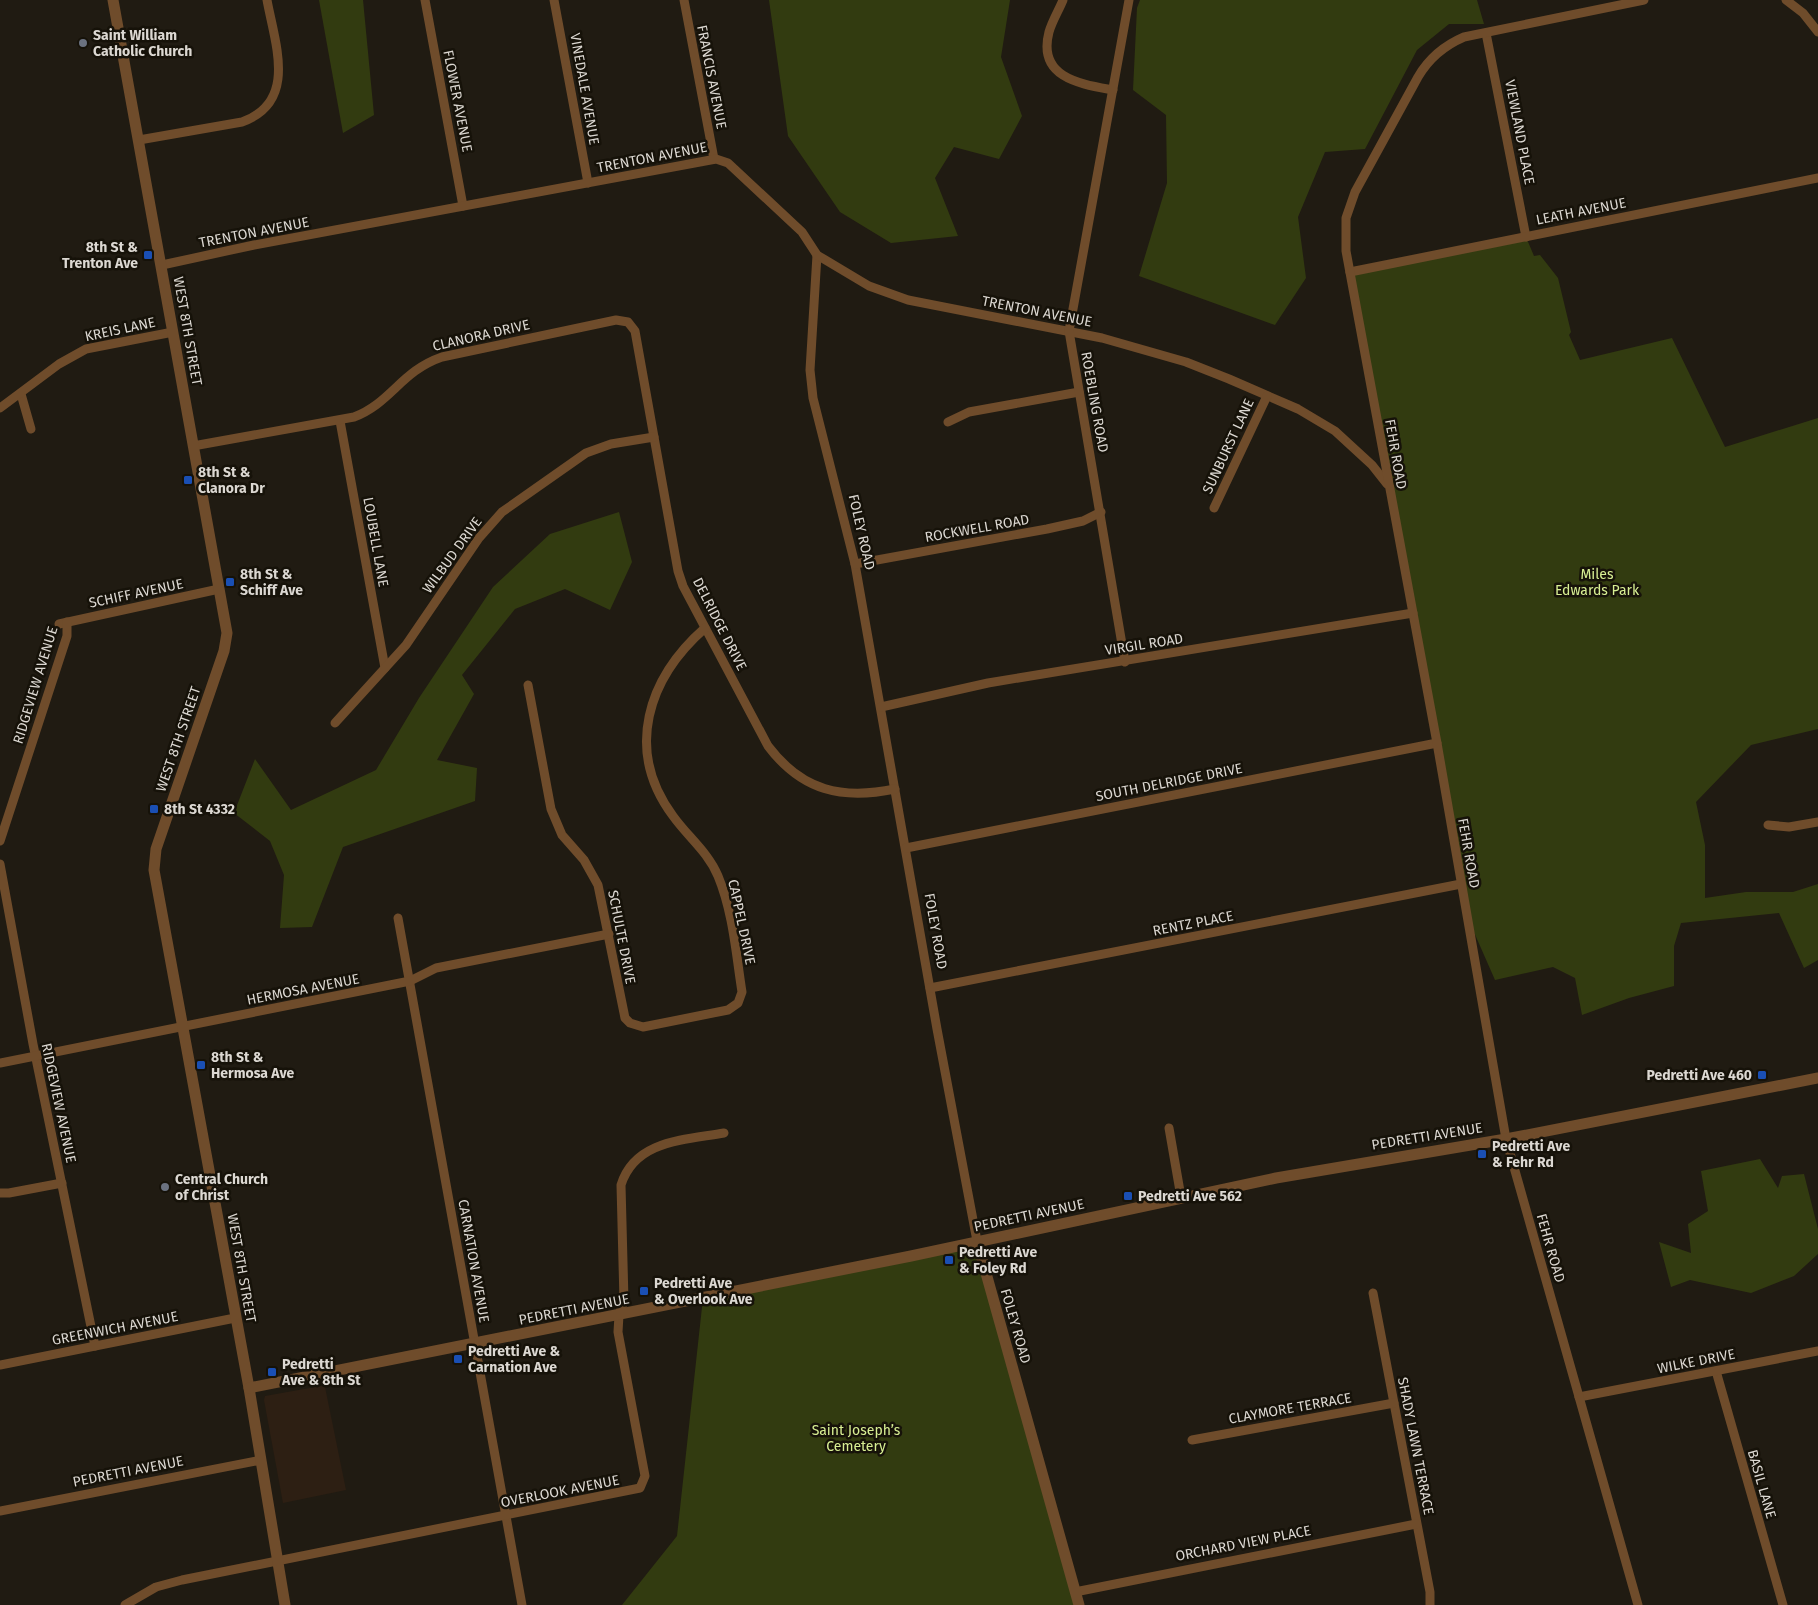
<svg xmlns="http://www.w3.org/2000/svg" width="1818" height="1605" font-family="'Fira Sans',sans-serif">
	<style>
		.commercial { fill: #2d1f13 }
		.green { fill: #323b10 }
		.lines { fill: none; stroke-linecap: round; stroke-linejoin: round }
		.minor { stroke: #6f4c2b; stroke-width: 9 }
		.tertiary { stroke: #6f4c2b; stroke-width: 11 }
		.worship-dot { fill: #6b7280; stroke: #161209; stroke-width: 2 }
		.transit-dot { fill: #1a4fb4; stroke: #161209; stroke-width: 2 }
		.labels { text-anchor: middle; stroke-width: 5; stroke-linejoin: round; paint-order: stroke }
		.poi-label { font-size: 14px; font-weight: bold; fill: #dcd8d2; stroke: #161209; text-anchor: start }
		.street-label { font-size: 14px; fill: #dcd8d2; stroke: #161209 }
		.park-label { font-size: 14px; fill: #d8ef93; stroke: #161209 }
	</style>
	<rect width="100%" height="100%" fill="#201b12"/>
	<path class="commercial" d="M321 1386 325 1387 346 1490 283 1503 264 1400 265 1396Z"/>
	<g class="green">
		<path d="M319 0H363L374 115 343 133Z"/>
		<path d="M769 0H1010L1001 57 1022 116 999 159 954 147 935 178 958 236 891 243 840 212 788 136Z"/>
		<path d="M1140 0H1477L1484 24H1449L1417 50 1365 149 1325 152 1298 217 1306 278 1275 325 1139 276 1167 183 1166 115 1133 90 1137 8Z"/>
		<path d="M1526 237 1534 256 1540 255 1558 278 1571 332 1569 335 1580 360 1672 338 1725 447 1818 418V729L1751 745 1696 802 1705 845V898L1746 892H1793L1818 884V960L1804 968 1779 913 1681 923 1674 946V986L1629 998 1582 1015 1575 978 1553 967 1495 980 1466 914 1350 272Z"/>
		<path d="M619 512 632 562 610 610 565 589 515 609 462 675 474 694 437 760 477 768 475 801 343 847 312 927 280 928 284 875 270 841 234 813 255 759 291 810 376 770 419 698 493 587 550 534Z"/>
		<path d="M1760 1159 1778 1188 1782 1176 1804 1174 1818 1229V1254L1794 1276 1751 1293 1690 1280 1671 1287 1659 1242 1691 1253 1688 1224 1708 1211 1701 1171Z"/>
		<path d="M977 1241 1079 1605H622L677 1536 703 1298Z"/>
	</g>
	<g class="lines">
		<g class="minor">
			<path d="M425 0 463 206"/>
			<path d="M554 0 588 183"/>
			<path d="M684 0 714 159"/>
			<path d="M1063 0C1059 10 1052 21 1049 32 1037 78 1081 84 1113 90"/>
			<path d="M1786 0 1803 13 1818 32"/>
			<path d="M1486 33 1526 237"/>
			<path d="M139 140 242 122C298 102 275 44 267 0"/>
			<path d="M817 255 810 370 813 398 855 564 937 1029 977 1241"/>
			<path d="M162 265 254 245 716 159 728 163 802 232 817 255 869 286 908 300 1102 338 1186 362 1229 379 1298 409 1335 431 1372 465 1387 484"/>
			<path d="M1350 272 1818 178"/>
			<path d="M21 394 31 429"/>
			<path d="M0 408 59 364 86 349 173 332"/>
			<path d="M340 421 385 668"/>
			<path d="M948 422 969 412 1079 392"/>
			<path d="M193 446 354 417C391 403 401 371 442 357L616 320 628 322 635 331 678 571 683 586 768 746C802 791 842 800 895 789"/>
			<path d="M1214 508 1267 396"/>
			<path d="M855 564 1047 529 1083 521 1101 512"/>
			<path d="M59 624 219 589"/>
			<path d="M1125 662 1069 331 1129 0"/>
			<path d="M528 685 551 809 562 835 584 860 598 885 625 1018 630 1023 643 1027 728 1010 738 1003 742 992C736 954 733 912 718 876 708 852 688 837 673 816 624 750 648 678 705 628"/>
			<path d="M881 707 988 683 1413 613"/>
			<path d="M335 723 406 645 479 538 502 512 586 453 611 444 654 437"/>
			<path d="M1768 825 1789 827 1818 822"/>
			<path d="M0 841 67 636V622"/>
			<path d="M906 848 1437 743"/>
			<path d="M0 864 33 1044 95 1346"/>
			<path d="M398 918 522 1605"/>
			<path d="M930 988 1461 884"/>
			<path d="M0 1063 410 981 436 968 609 934"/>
			<path d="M1169 1128 1181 1197"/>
			<path d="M0 1193H9L62 1183"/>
			<path d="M1373 1293 1430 1592V1605"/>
			<path d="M0 1365 235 1318"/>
			<path d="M1716 1371 1783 1605"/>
			<path d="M1579 1397 1818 1351"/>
			<path d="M1192 1440 1394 1403"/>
			<path d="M0 1511 261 1460"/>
			<path d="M1075 1592 1416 1524"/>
			<path d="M125 1605 156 1587 182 1580 640 1488 645 1476 618 1332 619 1315 624 1301 621 1185C635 1140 685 1140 724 1133"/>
			<path d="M1638 1605 1506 1139 1437 743 1346 251V218L1355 192 1418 77C1429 58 1443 46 1464 37L1644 0"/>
		</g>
		<g class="tertiary">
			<path d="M113 0 227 633 224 651 156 849 154 870 249 1388 285 1605"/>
			<path d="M977 1241 1079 1605"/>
			<path d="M249 1388 911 1256 1276 1178 1506 1139 1818 1078"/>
		</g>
	</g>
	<g class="worship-dot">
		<circle cx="83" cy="43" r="5"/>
		<circle cx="165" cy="1187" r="5"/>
	</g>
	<g class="transit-dot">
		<rect x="143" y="250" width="10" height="10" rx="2.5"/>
		<rect x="183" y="475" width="10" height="10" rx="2.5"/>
		<rect x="225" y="577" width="10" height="10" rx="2.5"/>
		<rect x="149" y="804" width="10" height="10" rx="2.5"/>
		<rect x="196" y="1060" width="10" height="10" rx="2.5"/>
		<rect x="1757" y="1070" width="10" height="10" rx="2.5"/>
		<rect x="1477" y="1149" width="10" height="10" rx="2.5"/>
		<rect x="1123" y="1191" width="10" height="10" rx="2.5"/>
		<rect x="944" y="1255" width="10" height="10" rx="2.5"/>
		<rect x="639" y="1286" width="10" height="10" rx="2.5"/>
		<rect x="453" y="1354" width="10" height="10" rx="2.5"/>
		<rect x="267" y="1367" width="10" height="10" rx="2.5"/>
	</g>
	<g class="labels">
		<g class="poi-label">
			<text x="93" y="40">Saint William<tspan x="93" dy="16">Catholic Church</tspan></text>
			<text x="138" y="252" text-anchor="end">8th St &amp;<tspan x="138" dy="16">Trenton Ave</tspan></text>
			<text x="198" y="477">8th St &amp;<tspan x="198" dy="16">Clanora Dr</tspan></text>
			<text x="240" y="579">8th St &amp;<tspan x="240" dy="16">Schiff Ave</tspan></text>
			<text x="164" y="814">8th St 4332</text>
			<text x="211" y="1062">8th St &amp;<tspan x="211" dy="16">Hermosa Ave</tspan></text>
			<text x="1752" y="1080" text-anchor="end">Pedretti Ave 460</text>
			<text x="1492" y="1151">Pedretti Ave<tspan x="1492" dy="16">&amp; Fehr Rd</tspan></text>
			<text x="175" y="1184">Central Church<tspan x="175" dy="16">of Christ</tspan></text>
			<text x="1138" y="1201">Pedretti Ave 562</text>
			<text x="959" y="1257">Pedretti Ave<tspan x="959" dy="16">&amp; Foley Rd</tspan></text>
			<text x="654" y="1288">Pedretti Ave<tspan x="654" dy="16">&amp; Overlook Ave</tspan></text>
			<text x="468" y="1356">Pedretti Ave &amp;<tspan x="468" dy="16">Carnation Ave</tspan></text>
			<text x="282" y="1369">Pedretti<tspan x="282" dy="16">Ave &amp; 8th St</tspan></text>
		</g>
		<g class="street-label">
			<text transform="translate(712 77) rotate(79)" y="5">FRANCIS AVENUE</text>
			<text transform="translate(585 89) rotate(80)" y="5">VINEDALE AVENUE</text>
			<text transform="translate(458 101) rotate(79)" y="5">FLOWER AVENUE</text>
			<text transform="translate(1520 132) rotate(79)" y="5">VIEWLAND PLACE</text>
			<text transform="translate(652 157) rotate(-11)" y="5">TRENTON AVENUE</text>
			<text transform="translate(1581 211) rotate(-11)" y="5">LEATH AVENUE</text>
			<text transform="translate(254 232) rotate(-11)" y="5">TRENTON AVENUE</text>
			<text transform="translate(1037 311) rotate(11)" y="5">TRENTON AVENUE</text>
			<text transform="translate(120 329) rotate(-12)" y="5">KREIS LANE</text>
			<text transform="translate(188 331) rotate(80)" y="5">WEST 8TH STREET</text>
			<text transform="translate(481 335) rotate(-13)" y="5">CLANORA DRIVE</text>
			<text transform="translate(1095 402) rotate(80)" y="5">ROEBLING ROAD</text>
			<text transform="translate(1228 446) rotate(-65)" y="5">SUNBURST LANE</text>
			<text transform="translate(1396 454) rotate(80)" y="5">FEHR ROAD</text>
			<text transform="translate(977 528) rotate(-10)" y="5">ROCKWELL ROAD</text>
			<text transform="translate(862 532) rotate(77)" y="5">FOLEY ROAD</text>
			<text transform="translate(376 542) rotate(80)" y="5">LOUBELL LANE</text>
			<text transform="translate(452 555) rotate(-54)" y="5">WILBUD DRIVE</text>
			<text transform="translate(136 593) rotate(-12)" y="5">SCHIFF AVENUE</text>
			<text transform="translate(720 624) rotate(63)" y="5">DELRIDGE DRIVE</text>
			<text transform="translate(1144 644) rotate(-9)" y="5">VIRGIL ROAD</text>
			<text transform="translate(35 685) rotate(-73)" y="5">RIDGEVIEW AVENUE</text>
			<text transform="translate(178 739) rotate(-71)" y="5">WEST 8TH STREET</text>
			<text transform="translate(1169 782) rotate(-11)" y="5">SOUTH DELRIDGE DRIVE</text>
			<text transform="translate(1469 853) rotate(80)" y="5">FEHR ROAD</text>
			<text transform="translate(742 922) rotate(78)" y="5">CAPPEL DRIVE</text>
			<text transform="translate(1193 923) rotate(-11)" y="5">RENTZ PLACE</text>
			<text transform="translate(936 931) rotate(80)" y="5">FOLEY ROAD</text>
			<text transform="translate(622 937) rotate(79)" y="5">SCHULTE DRIVE</text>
			<text transform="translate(303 989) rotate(-11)" y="5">HERMOSA AVENUE</text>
			<text transform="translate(59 1103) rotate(78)" y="5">RIDGEVIEW AVENUE</text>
			<text transform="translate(1427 1136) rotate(-9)" y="5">PEDRETTI AVENUE</text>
			<text transform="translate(1029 1215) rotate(-12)" y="5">PEDRETTI AVENUE</text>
			<text transform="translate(1551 1248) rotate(74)" y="5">FEHR ROAD</text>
			<text transform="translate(474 1261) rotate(80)" y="5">CARNATION AVENUE</text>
			<text transform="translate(242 1268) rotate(80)" y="5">WEST 8TH STREET</text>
			<text transform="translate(574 1309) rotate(-11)" y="5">PEDRETTI AVENUE</text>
			<text transform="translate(1016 1326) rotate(74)" y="5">FOLEY ROAD</text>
			<text transform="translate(115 1328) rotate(-11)" y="5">GREENWICH AVENUE</text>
			<text transform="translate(1696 1361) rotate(-11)" y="5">WILKE DRIVE</text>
			<text transform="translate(1290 1408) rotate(-10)" y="5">CLAYMORE TERRACE</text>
			<text transform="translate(1416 1446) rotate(79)" y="5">SHADY LAWN TERRACE</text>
			<text transform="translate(128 1471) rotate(-11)" y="5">PEDRETTI AVENUE</text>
			<text transform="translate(1762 1484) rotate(74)" y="5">BASIL LANE</text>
			<text transform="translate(560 1491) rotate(-11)" y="5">OVERLOOK AVENUE</text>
			<text transform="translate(1243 1543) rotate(-11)" y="5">ORCHARD VIEW PLACE</text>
		</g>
		<g class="park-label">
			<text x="1597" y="579">Miles<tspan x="1597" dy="16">Edwards Park</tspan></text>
			<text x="856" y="1435">Saint Joseph’s<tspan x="856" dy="16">Cemetery</tspan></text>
		</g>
	</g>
</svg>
